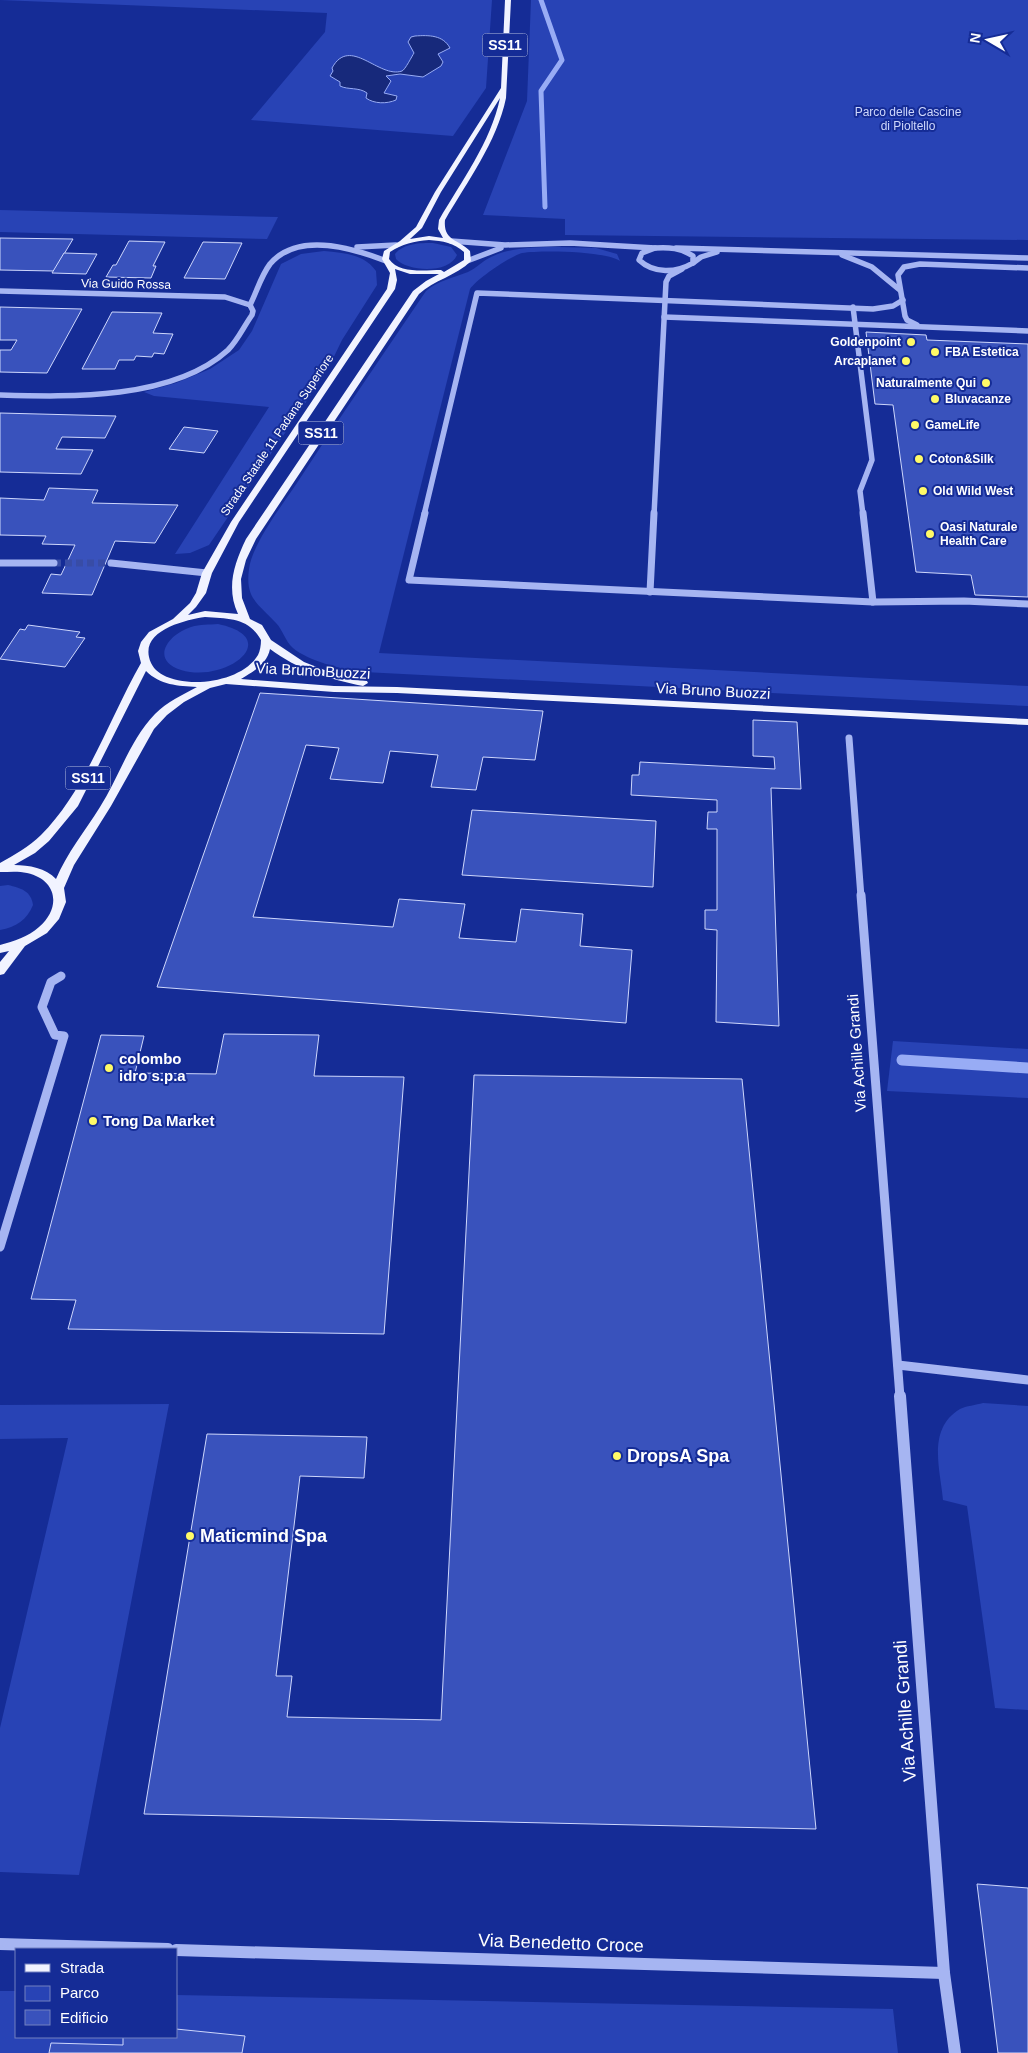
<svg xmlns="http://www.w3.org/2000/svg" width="1028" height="2053" font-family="Helvetica,sans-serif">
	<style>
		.green { fill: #2843b5 }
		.water { fill: #17297b; stroke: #98acf5 }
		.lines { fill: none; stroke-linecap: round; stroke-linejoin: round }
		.stream-far1 { stroke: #98acf5; stroke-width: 5 }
		.stream { stroke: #98acf5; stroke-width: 11 }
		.building { fill: #3952bc; stroke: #ced7fc }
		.minor-tunnel { stroke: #384ca6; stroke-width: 7; stroke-dasharray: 7 4; stroke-linecap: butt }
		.minor-far3 { stroke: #a6b5f2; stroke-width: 5.5 }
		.minor-far2 { stroke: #a6b5f2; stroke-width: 7 }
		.minor-far1 { stroke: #a6b5f2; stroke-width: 9 }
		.minor { stroke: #a6b5f2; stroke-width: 12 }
		.major { fill: #f1f3ff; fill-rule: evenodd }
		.poi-dot { fill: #fffa67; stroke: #152c96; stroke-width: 2 }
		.labels { text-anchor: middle; stroke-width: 4; stroke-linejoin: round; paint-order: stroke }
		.far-park-label { font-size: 12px; fill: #ced7fc; stroke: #152c96 }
		.far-street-label { font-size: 12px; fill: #fff; stroke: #152c96 }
		.far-poi-label { font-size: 12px; font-weight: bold; fill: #fff; stroke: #152c96; text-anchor: start }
		.shield { fill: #152c96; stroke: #b9c0e0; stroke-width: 1 }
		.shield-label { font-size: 14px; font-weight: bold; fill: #fff }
		.street-label { font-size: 15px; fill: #fff; stroke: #152c96 }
		.poi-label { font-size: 15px; font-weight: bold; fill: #fff; stroke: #152c96; text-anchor: start }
		.near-poi-label { font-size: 18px; font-weight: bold; fill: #fff; stroke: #152c96; text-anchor: start }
		.near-street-label { font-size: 18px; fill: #fff; stroke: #152c96 }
	</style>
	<rect width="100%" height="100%" fill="#152c96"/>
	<g class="green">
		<path d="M0 0H492L486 88 453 136 251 120 325 32 327 13Z"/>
		<path d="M531 0H1028V240L565 235V219L483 215 527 101Z"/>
		<path d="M0 210 278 217 267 239 0 232Z"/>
		<path d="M433 243 451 247 457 255C449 274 408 272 396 259L395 254C404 243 420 243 433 243Z"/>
		<path d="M559 247 596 248 617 254 620 261C605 251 542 250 522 253 509 257 478 278 470 289L379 653 1028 686V706L364 672C344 670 308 661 293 648 285 641 283 630 276 623 258 603 245 599 249 569 252 544 283 504 297 483 339 418 383 355 426 291 439 280 453 278 468 272 477 268 482 261 491 257 511 247 537 247 559 247Z"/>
		<path d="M324 251C344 253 364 254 376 271L377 285 342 340 327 371 209 545 190 553 175 554 269 407 154 396 144 392 176 383 210 369 239 350 252 331 281 264 301 254Z"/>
		<path d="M218 624C285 638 226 684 181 670 149 659 169 634 191 627 200 624 209 625 218 624Z"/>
		<path d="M8 885C21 888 31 891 33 905 27 920 16 927 0 930V886Z"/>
		<path d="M893 1041 1028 1049V1098L887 1091Z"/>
		<path d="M983 1403 1028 1406V1710L995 1708 967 1506 943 1500C940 1468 927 1429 960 1409 966 1406 976 1405 983 1403Z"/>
		<path d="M169 1404 79 1875 0 1872V1728L68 1438 0 1439V1405Z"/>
		<path d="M0 1991H16V2037H176V1995L893 2009 898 2053H0Z"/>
	</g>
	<path class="water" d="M415 36C429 35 443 35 450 48L438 54 443 62 441 66 423 77 400 74 386 76 391 81 384 93 397 96 396 100C387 104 374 104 366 98L367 93C359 87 348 90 340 86V82L330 76 333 71 332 68C350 35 379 79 402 71 405 70 412 56 414 53L408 42 411 37Z"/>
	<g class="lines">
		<path class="stream-far1" d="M541 0 562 60 541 91 545 207"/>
		<path class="stream" d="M902 1060 1028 1068"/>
	</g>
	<g class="building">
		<path d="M0 238 73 239 54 271 0 270Z"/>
		<path d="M129 241 165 242 153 266H156L151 278 106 277 113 265H116Z"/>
		<path d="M203 242 242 243 225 279 184 278Z"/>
		<path d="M64 253 97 254 86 274 52 273Z"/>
		<path d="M0 307 82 309 47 373 0 372V350H11L17 340H0Z"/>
		<path d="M112 312 162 313 153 333 173 334 164 354 154 353 152 357 136 356 134 360H119L115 369H82Z"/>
		<path d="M866 332 926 335 927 340 1028 344V597L975 595 971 575 916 572 893 405 875 404Z"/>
		<path d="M0 413 116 416 105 438 62 437 56 449 93 450 81 474 0 472Z"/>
		<path d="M184 427 218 431 204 453 169 449Z"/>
		<path d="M49 488 98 490 92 503 178 505 155 543 115 541 92 595 42 593 51 574 61 575 75 545 42 544 46 536 0 535V498L44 500Z"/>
		<path d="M28 625 80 632 76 637 85 638 65 667 0 659 20 629 25 630Z"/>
		<path d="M260 693 543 711 535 760 483 757 476 790 431 787 438 755 390 751 383 783 330 779 339 748 306 745 253 917 393 927 399 899 465 904 459 938 516 942 521 909 583 914 580 946 632 950 626 1023 157 987Z"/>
		<path d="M753 720 797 722 801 789 771 788 779 1026 716 1022 717 930 705 929V910H717V829H707L708 812H717V800L631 795 632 775H639L640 762 775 769 774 757 753 756Z"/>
		<path d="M472 810 656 821 653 887 462 875Z"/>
		<path d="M224 1034 319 1035 314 1076 404 1077 384 1334 68 1329 76 1300 31 1299 101 1035 144 1036 135 1073 216 1074Z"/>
		<path d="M474 1075 742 1079 816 1829 144 1814 207 1434 367 1437 364 1478 300 1476 276 1676H292L287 1717 441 1720Z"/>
		<path d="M977 1884 1028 1888V2053H998Z"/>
		<path d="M176 2029 245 2036 242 2053H49L51 2043 123 2045V2037H176Z"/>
	</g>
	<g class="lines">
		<path class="minor-tunnel" d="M54 563H111"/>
		<g class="minor-far3">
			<path d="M451 241 505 245 570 243 655 248"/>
			<path d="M357 247 396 245"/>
			<path d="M655 248C669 247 681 248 693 256V263C676 273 654 274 639 260L642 253Z"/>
			<path d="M676 248 1028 258"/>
			<path d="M842 255 872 267 900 290"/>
			<path d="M467 261 501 248"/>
			<path d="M693 263 701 257 717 252"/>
			<path d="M0 291 225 297 250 305"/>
			<path d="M250 305C257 291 261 276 270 264 298 231 353 248 386 261"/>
			<path d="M853 307 872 460 860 491 863 515"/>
			<path d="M664 317 1028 331"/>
			<path d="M917 325 907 320 905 316 898 275 904 267 920 264 1028 268"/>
			<path d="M0 395C70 397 173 400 228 350 238 340 244 326 252 315L253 311 250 305"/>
			<path d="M424 515 477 293 873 309 893 306 903 300"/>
			<path d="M654 515 666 282 669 276 682 269"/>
		</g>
		<g class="minor-far2">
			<path d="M425 513 409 580 873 602 964 601 1028 604"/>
			<path d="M863 513 873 602"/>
			<path d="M0 563H54"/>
			<path d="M111 563 207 573"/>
			<path d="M650 592 654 513"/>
			<path d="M849 738 861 897"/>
		</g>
		<g class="minor-far1">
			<path d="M861 895 900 1397"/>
			<path d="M0 1247 64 1036 55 1035 42 1007 51 982 61 976"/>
			<path d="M898 1365 1028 1380"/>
		</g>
		<g class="minor">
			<path d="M900 1396 944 1973 955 2053"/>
			<path d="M0 1944 168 1949"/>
			<path d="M176 1950 944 1973"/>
		</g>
		<path class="major" d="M505 0H511L506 98C497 142 467 182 445 220 443 241 458 239 470 251L471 261C456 276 434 280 419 294L256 539 246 560 241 579 242 598 250 619 262 625 271 640 304 662 327 671 367 681 368 683 363 686C329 679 298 670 270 649 267 664 253 672 241 679L334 686 397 687 1028 719V725L397 693 334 692 226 684 210 688 184 702 167 715 154 729 111 806 74 865 64 888 66 902 59 919 47 933 25 946 4 974 0 975V962L9 951 0 953V945C14 941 28 937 39 927 61 908 58 880 27 873 19 871 9 872 0 872V863C14 855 29 847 41 835 86 790 109 719 141 663L138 651 141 642 149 632 173 619 190 603 196 593 202 573 231 522 387 289 390 273 382 259 384 251 400 241 416 227 435 192 501 88ZM500 98C491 142 461 182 439 220L438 229 443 238 429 236 410 239 422 228 441 192ZM429 240C443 241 454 243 464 252V260L444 272 441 270C425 270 399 274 389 259L390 252C402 244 414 241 429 240ZM395 269 410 274H439L426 281 413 291 246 539C234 564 226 588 238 614L205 611 188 615 196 607 206 593 212 573 239 522 395 289 397 280ZM205 617C229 619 248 617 261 640 261 645 260 651 258 655 242 682 189 689 163 675 156 671 151 666 149 657 143 630 185 620 205 617ZM146 671C160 685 178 686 197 687 182 695 167 702 155 714 130 740 119 777 100 807 85 831 67 853 56 879 46 868 29 865 14 865L35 853 49 841 78 806Z"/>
	</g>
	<g class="poi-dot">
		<circle cx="911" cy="342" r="5"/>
		<circle cx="935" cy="352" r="5"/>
		<circle cx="906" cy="361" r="5"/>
		<circle cx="986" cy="383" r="5"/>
		<circle cx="935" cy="399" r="5"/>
		<circle cx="915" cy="425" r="5"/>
		<circle cx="919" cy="459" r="5"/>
		<circle cx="923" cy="491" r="5"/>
		<circle cx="930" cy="534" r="5"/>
		<circle cx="109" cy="1068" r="5"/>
		<circle cx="93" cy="1121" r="5"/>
		<circle cx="617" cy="1456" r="5"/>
		<circle cx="190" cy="1536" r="5"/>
	</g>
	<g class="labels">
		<g class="far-park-label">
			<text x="908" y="116">Parco delle Cascine<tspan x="908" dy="14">di Pioltello</tspan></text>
		</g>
		<g class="far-street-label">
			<text transform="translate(126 284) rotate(1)" y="4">Via Guido Rossa</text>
			<text transform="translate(277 435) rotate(-56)" y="4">Strada Statale 11 Padana Superiore</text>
		</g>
		<g class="far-poi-label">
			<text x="901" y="346" text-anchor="end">Goldenpoint</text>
			<text x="945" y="356">FBA Estetica</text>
			<text x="896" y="365" text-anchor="end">Arcaplanet</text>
			<text x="976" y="387" text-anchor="end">Naturalmente Qui</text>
			<text x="945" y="403">Bluvacanze</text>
			<text x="925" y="429">GameLife</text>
			<text x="929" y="463">Coton&amp;Silk</text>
			<text x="933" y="495">Old Wild West</text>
			<text x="940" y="531">Oasi Naturale<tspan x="940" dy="14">Health Care</tspan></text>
		</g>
		<g class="shield">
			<rect x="482.5" y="33.5" width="45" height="23" rx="4"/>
			<rect x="298.5" y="421.5" width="45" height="23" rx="4"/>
			<rect x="65.5" y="766.5" width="45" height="23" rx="4"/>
		</g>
		<g class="shield-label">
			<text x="505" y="50">SS11</text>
			<text x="321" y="438">SS11</text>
			<text x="88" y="783">SS11</text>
		</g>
		<g class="street-label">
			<text transform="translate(313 671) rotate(3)" y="5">Via Bruno Buozzi</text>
			<text transform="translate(713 691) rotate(3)" y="5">Via Bruno Buozzi</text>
			<text transform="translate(857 1053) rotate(-94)" y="5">Via Achille Grandi</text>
		</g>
		<g class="poi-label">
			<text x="119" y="1064">colombo<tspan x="119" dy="17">idro s.p.a</tspan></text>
			<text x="103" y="1126">Tong Da Market</text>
		</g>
		<g class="near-poi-label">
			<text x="627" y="1462">DropsA Spa</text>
			<text x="200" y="1542">Maticmind Spa</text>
		</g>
		<g class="near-street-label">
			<text transform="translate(905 1711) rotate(-94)" y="6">Via Achille Grandi</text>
			<text transform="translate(561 1943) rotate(2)" y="6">Via Benedetto Croce</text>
		</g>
	</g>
	<rect x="15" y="1948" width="162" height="90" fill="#152c96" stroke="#7380c0"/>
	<rect x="25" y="1964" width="25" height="8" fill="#f1f3ff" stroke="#7380c0"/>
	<text x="60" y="1973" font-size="15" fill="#ffffff">Strada</text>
	<rect x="25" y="1986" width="25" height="15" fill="#2843b5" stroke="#7380c0"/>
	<text x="60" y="1998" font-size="15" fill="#ffffff">Parco</text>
	<rect x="25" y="2010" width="25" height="15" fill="#3952bc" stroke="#7380c0"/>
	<text x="60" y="2023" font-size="15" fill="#ffffff">Edificio</text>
	<g transform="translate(988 40) rotate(279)" stroke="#152c96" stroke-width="4" paint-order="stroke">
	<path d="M0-4L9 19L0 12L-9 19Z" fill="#ffffff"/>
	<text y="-8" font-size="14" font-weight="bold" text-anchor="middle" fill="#ffffff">N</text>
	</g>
</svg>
